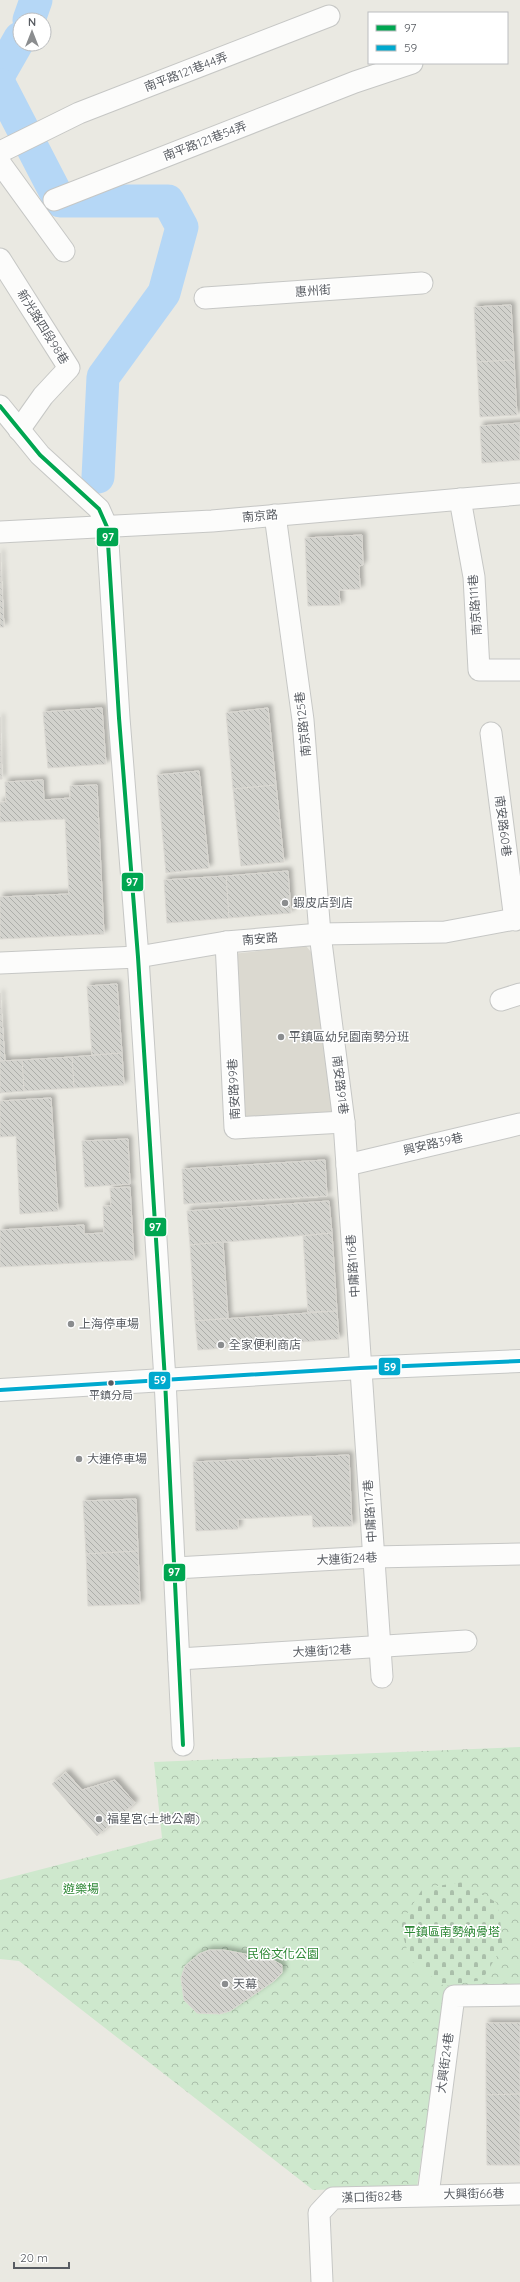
<svg xmlns="http://www.w3.org/2000/svg" width="520" height="2282" font-family="Quicksand,'Noto Sans TC',sans-serif">
	<style>
		.education { fill: #dbd9d0 }
		.forest { fill: url(#forest-crowns) }
		.cemetery { fill: url(#cemetery-stones) }
		.lines { fill: none; stroke-linecap: round; stroke-linejoin: round }
		.river { stroke: #b5d7f6; stroke-width: 33 }
		.building { fill: url(#building-back-hatch); stroke: #dad8d2; filter: url(#shadow) }
		.street-casing { stroke: #c6c7c5; stroke-width: 23 }
		.secondary-casing { stroke: #c7c8c6; stroke-width: 24 }
		.street { stroke: #fcfcfb; stroke-width: 21 }
		.secondary { stroke: #fcfcfb; stroke-width: 22 }
		.bus-1-casing { stroke: #fff; stroke-width: 7 }
		.bus-2-casing { stroke: #fff; stroke-width: 7 }
		.bus-1 { stroke: #00a651; stroke-width: 4 }
		.bus-2 { stroke: #00a9ce; stroke-width: 4 }
		.poi-dot { fill: #8b8d8f; stroke: #fff; stroke-width: 1.5 }
		.bus-dot { fill: #585c62; stroke: #fff; stroke-width: 1.5 }
		.labels { text-anchor: middle; stroke-width: 3; stroke-linejoin: round; paint-order: stroke }
		.bus-label { font-size: 11px; fill: #585c62; stroke: #fff }
		.street-label { font-size: 12px; fill: #585c62; stroke: #fff }
		.poi-label { font-size: 12px; fill: #585c62; stroke: #fff; text-anchor: start }
		.park-label { font-size: 12px; fill: #2c8734; stroke: #fff }
		.line-badge { stroke: #fff; stroke-width: 1.5 }
		.badge-label { font-size: 11px; text-anchor: middle; font-weight: bold; fill: #fff }
	</style>
	<defs>
		<pattern id="forest-crowns" width="20" height="18" patternUnits="userSpaceOnUse"><rect width="20" height="18" fill="#cee8cd"/><path d="M2 6a3 3 0 1 1 6 0M12 15a3 3 0 1 1 6 0" fill="none" stroke="#aabfaa"/></pattern>
		<pattern id="cemetery-stones" width="16" height="16" patternUnits="userSpaceOnUse"><rect width="16" height="16" fill="#cee8cd"/><path d="M2 7V4a2 2 0 0 1 4 0v3zM10 15v-3a2 2 0 0 1 4 0v3z" fill="#aabfaa"/></pattern>
		<pattern id="building-back-hatch" width="6" height="6" patternUnits="userSpaceOnUse"><rect width="6" height="6" fill="#d2d2cd"/><path d="M-1 5l2 2M0 0l6 6M5-1l2 2" fill="none" stroke="#adaeaa"/></pattern>
		<filter id="shadow"><feDropShadow dx="3.5" dy="-3.5" stdDeviation="2" flood-color="#0004"/></filter>
	</defs>
	<rect width="100%" height="100%" fill="#eae9e2"/>
	<path class="education" d="M306 946 317 959 333 1115 243 1125 232 954Z"/>
	<path class="forest" d="M520 1747V1987L446 1989 417 2187 313 2190 19 1961 0 1959V1880L162 1838 154 1762Z"/>
	<path class="cemetery" d="M464 1882 497 1903 504 1944 482 1980 444 1986 410 1960 400 1925 423 1888Z"/>
	<g class="lines">
		<g class="river">
			<path d="M29 20 36 0"/>
			<path d="M0 73 20 38"/>
			<path d="M0 85 60 201H168L182 227 164 293 103 377 98 477"/>
		</g>
	</g>
	<g class="building">
		<path d="M511 305 514 360 477 362 474 307Z"/>
		<path d="M514 360 517 415 480 417 477 362Z"/>
		<path d="M520 423V460L482 463 480 426Z"/>
		<path d="M362 535 363 565 359 566 360 589 339 590 340 605 308 606 305 538Z"/>
		<path d="M0 553 4 627H0Z"/>
		<path d="M102 708 106 764 48 768 43 712Z"/>
		<path d="M268 708 276 785 233 789 226 713Z"/>
		<path d="M0 717 2 779H0Z"/>
		<path d="M199 771 209 868 166 873 157 775Z"/>
		<path d="M43 780 44 800 70 798V786L97 785 104 934 0 939V897L69 894 65 819 0 822V802H6L5 782Z"/>
		<path d="M276 785 284 862 241 866 233 789Z"/>
		<path d="M288 871 291 913 229 918 226 876Z"/>
		<path d="M226 876 229 918 167 923 164 880Z"/>
		<path d="M117 984 122 1053 92 1055 87 986Z"/>
		<path d="M0 993 5 1061H0Z"/>
		<path d="M122 1053 124 1085 74 1088 72 1057Z"/>
		<path d="M72 1057 74 1088 24 1091 22 1060Z"/>
		<path d="M22 1060 24 1091 0 1093V1061Z"/>
		<path d="M51 1098 58 1211 20 1214 16 1136 0 1137V1101Z"/>
		<path d="M128 1139 130 1184 85 1187 82 1141Z"/>
		<path d="M325 1160 327 1196 184 1204 182 1169Z"/>
		<path d="M130 1187 134 1260 0 1267V1230L84 1225V1234L104 1233 103 1206H111L110 1188Z"/>
		<path d="M329 1201 332 1233 190 1245 187 1211Z"/>
		<path d="M332 1233 337 1311 308 1312 303 1236Z"/>
		<path d="M223 1242 228 1318 195 1321 190 1245Z"/>
		<path d="M337 1311 339 1339 198 1350 195 1321Z"/>
		<path d="M349 1455 352 1526 313 1527 312 1515 238 1519V1529L196 1531 193 1462Z"/>
		<path d="M136 1499 138 1551 86 1554 83 1501Z"/>
		<path d="M138 1551 140 1604 88 1606 86 1554Z"/>
		<path d="M66 1772 82 1790 115 1780 135 1803 97 1836 52 1784Z"/>
		<path d="M209 1950H224L271 1959 282 1965V1973L274 1981 230 2011 220 2014 197 2013 184 2000 181 1978 185 1966 199 1954Z"/>
		<path d="M486 2023H520V2094L486 2095Z"/>
		<path d="M520 2094V2165H487L486 2095Z"/>
	</g>
	<g class="lines">
		<g class="street-casing">
			<g id="street">
				<path d="M0 152 79 113 329 16"/>
				<path d="M0 163 64 251"/>
				<path d="M54 200 355 82 412 63"/>
				<path d="M0 259 69 368 43 396 19 430"/>
				<path d="M205 298 422 283"/>
				<path d="M0 406 40 455 99 509 107 527 119 718 138 957 165 1380 183 1745"/>
				<path d="M460 499 474 577 479 670H520"/>
				<path d="M275 515 303 720 320 934 344 1122 382 1677"/>
				<path d="M0 532 212 521 520 494"/>
				<path d="M491 733 515 920"/>
				<path d="M226 942 235 1128 344 1122"/>
				<path d="M0 963 138 957 226 942 320 934 445 932 520 918"/>
				<path d="M501 1000 520 994"/>
				<path d="M347 1165 520 1124"/>
				<path d="M175 1568 373 1557 520 1554"/>
				<path d="M179 1659 466 1641"/>
				<path d="M428 2195 454 1996 520 1995"/>
				<path d="M322 2282 319 2213 333 2198 520 2194"/>
			</g>
		</g>
		<g class="secondary-casing">
			<path id="secondary" d="M0 1390 360 1368 520 1361"/>
		</g>
		<use href="#street" class="street"/>
		<use href="#secondary" class="secondary"/>
		<g class="bus-1-casing">
			<path id="bus-1" d="M0 406 40 455 99 509 107 527 119 718 138 957 165 1380 183 1745"/>
		</g>
		<g class="bus-2-casing">
			<path id="bus-2" d="M0 1390 360 1368 520 1361"/>
		</g>
		<use href="#bus-1" class="bus-1"/>
		<use href="#bus-2" class="bus-2"/>
	</g>
	<g class="poi-dot">
		<circle cx="285" cy="903" r="4"/>
		<circle cx="281" cy="1037" r="4"/>
		<circle cx="71" cy="1324" r="4"/>
		<circle cx="221" cy="1345" r="4"/>
		<circle cx="79" cy="1459" r="4"/>
		<circle cx="99" cy="1819" r="4"/>
		<circle cx="225" cy="1984" r="4"/>
	</g>
	<circle class="bus-dot" cx="111" cy="1383" r="3.5"/>
	<g class="labels">
		<g class="bus-label">
			<text x="111" y="1399">平鎮分局</text>
		</g>
		<g class="street-label">
			<text transform="translate(186 72) rotate(-21)" y="4">南平路121巷44弄</text>
			<text transform="translate(205 141) rotate(-21)" y="4">南平路121巷54弄</text>
			<text transform="translate(313 291) rotate(-4)" y="4">惠州街</text>
			<text transform="translate(43 327) rotate(58)" y="4">新光路四段98巷</text>
			<text transform="translate(260 516) rotate(-5)" y="4">南京路</text>
			<text transform="translate(475 605) rotate(-94)" y="4">南京路111巷</text>
			<text transform="translate(303 724) rotate(-96)" y="4">南京路125巷</text>
			<text transform="translate(503 826) rotate(83)" y="4">南安路60巷</text>
			<text transform="translate(260 939) rotate(-5)" y="4">南安路</text>
			<text transform="translate(340 1085) rotate(83)" y="4">南安路91巷</text>
			<text transform="translate(234 1089) rotate(-93)" y="4">南安路99巷</text>
			<text transform="translate(433 1144) rotate(-13)" y="4">興安路39巷</text>
			<text transform="translate(353 1266) rotate(-94)" y="4">中庸路116巷</text>
			<text transform="translate(370 1511) rotate(-94)" y="4">中庸路117巷</text>
			<text transform="translate(347 1559) rotate(-3)" y="4">大連街24巷</text>
			<text transform="translate(322 1651) rotate(-3)" y="4">大連街12巷</text>
			<text transform="translate(445 2063) rotate(-82)" y="4">大興街24巷</text>
			<text transform="translate(474 2194) rotate(-1)" y="4">大興街66巷</text>
			<text transform="translate(372 2197) rotate(-2)" y="4">漢口街82巷</text>
		</g>
		<g class="poi-label">
			<text x="293" y="907">蝦皮店到店</text>
			<text x="289" y="1041">平鎮區幼兒園南勢分班</text>
			<text x="79" y="1328">上海停車場</text>
			<text x="229" y="1349">全家便利商店</text>
			<text x="87" y="1463">大連停車場</text>
			<text x="107" y="1823">福星宮(土地公廟)</text>
			<text x="233" y="1988">天幕</text>
		</g>
		<g class="park-label">
			<text x="81" y="1893">遊樂場</text>
			<text x="452" y="1936">平鎮區南勢納骨塔</text>
			<text x="283" y="1958">民俗文化公園</text>
		</g>
	</g>
	<g class="line-badge">
		<rect x="96" y="527" width="23" height="20" rx="4" fill="#00a651"/>
		<rect x="121" y="872" width="23" height="20" rx="4" fill="#00a651"/>
		<rect x="144" y="1217" width="23" height="20" rx="4" fill="#00a651"/>
		<rect x="378" y="1357" width="23" height="19" rx="4" fill="#00a9ce"/>
		<rect x="148" y="1371" width="23" height="19" rx="4" fill="#00a9ce"/>
		<rect x="163" y="1563" width="23" height="19" rx="4" fill="#00a651"/>
	</g>
	<g class="badge-label">
		<text x="108" y="541">97</text>
		<text x="132" y="886">97</text>
		<text x="155" y="1231">97</text>
		<text x="390" y="1371">59</text>
		<text x="160" y="1384">59</text>
		<text x="174" y="1576">97</text>
	</g>
	<rect x="368" y="12" width="140" height="52" fill="#ffffff" stroke="#bcbec0"/>
	<rect x="376" y="25" width="20" height="6" fill="#00a651" stroke="#bcbec0"/>
	<text x="404" y="32" font-size="12" fill="#585c62">97</text>
	<rect x="376" y="45" width="20" height="6" fill="#00a9ce" stroke="#bcbec0"/>
	<text x="404" y="52" font-size="12" fill="#585c62">59</text>
	<g transform="translate(32 32)"><circle r="19" fill="#ffffff" stroke="#bcbec0"/>
	<path d="M0-3L7 15L0 10L-7 15Z" fill="#8b8d8f"/>
	<text y="-6" font-size="11" font-weight="bold" text-anchor="middle" fill="#585c62">N</text>
	</g>
	<path d="M14 2262v6h55v-6" fill="none" stroke="#585c62" stroke-width="2"/>
	<text x="20" y="2262" font-size="12" fill="#585c62" stroke="#ffffff" stroke-width="3" paint-order="stroke">20 m</text>
</svg>
